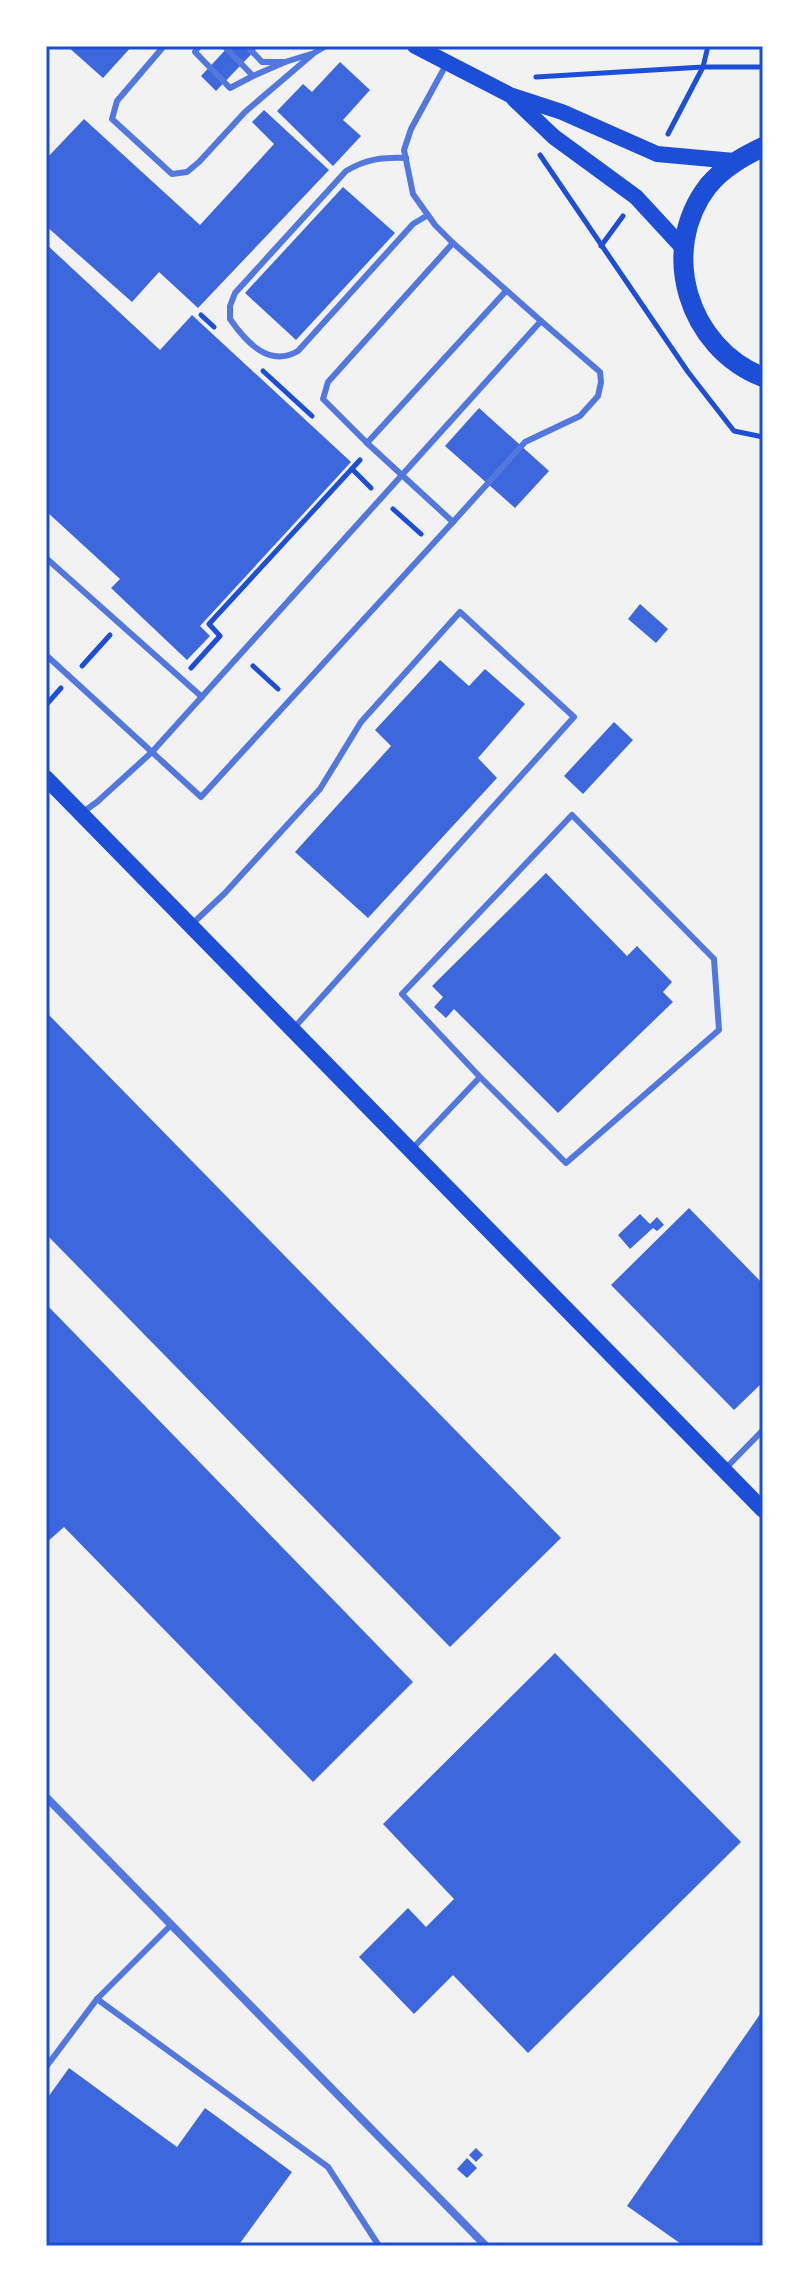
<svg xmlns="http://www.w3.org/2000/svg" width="809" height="2292" font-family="'Fira Sans',sans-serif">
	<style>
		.building { fill: #3d67dc }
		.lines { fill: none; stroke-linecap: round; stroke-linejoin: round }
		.path { stroke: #1d4ed8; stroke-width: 5 }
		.service { stroke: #5277de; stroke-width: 6 }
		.minor { stroke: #5277de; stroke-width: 8 }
		.secondary { stroke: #1d4ed8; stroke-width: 16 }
		.primary { stroke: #1d4ed8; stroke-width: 20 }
		.neatline { fill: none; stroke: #1d4ed8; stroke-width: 3 }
	</style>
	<rect width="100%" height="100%" fill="#f2f2f2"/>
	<g class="building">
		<path d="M67 46H132L103 78Z"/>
		<path d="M229 46H259L216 91 201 76Z"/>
		<path d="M340 62 370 90 343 120 361 136 333 166 277 111 303 84 312 92Z"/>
		<path d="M264 110 329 170 198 308 159 272 132 302 46 226V159L84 119 200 225 274 144 252 122Z"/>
		<path d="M343 187 395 233 296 340 245 293Z"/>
		<path d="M46 244 160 350 192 315 351 462 200 626 210 636 187 660 111 588 120 579 46 511Z"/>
		<path d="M479 408 549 471 515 508 445 446Z"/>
		<path d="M640 604 668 629 656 643 628 619Z"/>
		<path d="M440 660 469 686 485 669 525 704 478 758 497 778 368 918 295 852 391 746 375 730Z"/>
		<path d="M614 722 633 740 583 794 564 776Z"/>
		<path d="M546 873 627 956 637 946 672 982 663 992 673 1002 558 1113 454 1009 446 1018 434 1007 443 997 432 986Z"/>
		<path d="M46 1012 561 1538 450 1647 46 1234Z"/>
		<path d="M689 1208 763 1284V1382L734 1410 611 1285Z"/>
		<path d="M640 1214 650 1224 657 1217 664 1225 657 1231 653 1228 630 1249 618 1235Z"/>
		<path d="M46 1304 413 1682 313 1782 64 1527 46 1543Z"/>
		<path d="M555 1653 741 1842 528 2053 453 1975 414 2014 359 1957 408 1908 426 1927 454 1899 383 1824Z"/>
		<path d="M763 2010V2246H684L627 2206Z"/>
		<path d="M69 2068 177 2147 205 2108 292 2172 238 2246H46V2100Z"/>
		<path d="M476 2148 483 2155 476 2162 469 2155Z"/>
		<path d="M467 2158 477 2168 467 2178 457 2169Z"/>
	</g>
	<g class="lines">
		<g class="path">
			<path d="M536 77 703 67 708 46"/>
			<path d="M668 134 703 67H763"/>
			<path d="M540 155 688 372 734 431 763 437"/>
			<path d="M601 246 623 216"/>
			<path d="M201 315 214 327"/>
			<path d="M263 371 312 416"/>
			<path d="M352 469 371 488"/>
			<path d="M393 509 421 534"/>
			<path d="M82 666 110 635"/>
			<path d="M253 666 278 689"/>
			<path d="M191 668 220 636 209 624 360 460"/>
			<path d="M46 705 61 688"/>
		</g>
		<g class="service">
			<path d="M164 46 117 101 112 119 172 174 187 172 199 162 245 112 314 53 326 46"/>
			<path d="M199 46 195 52 230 88 253 76"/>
			<path d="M224 46 253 76 285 62"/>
			<path d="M247 46 262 62H285L311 54"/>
			<path d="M406 158C383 157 366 159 346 171L235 293 230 306V319C246 342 269 368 298 351L413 224 428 215"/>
			<path d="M367 443 323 399 328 382 453 243"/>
			<path d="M453 522 525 442 580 416 598 396 601 382 600 372 541 321"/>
			<path d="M46 558 202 697"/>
			<path d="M46 655 201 797 453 522 367 443 506 291"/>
			<path d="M83 812 97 802 152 752 541 321 453 243 435 225 413 194 404 150 411 129 447 63"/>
			<path d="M191 925 225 893 320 789 361 722 460 612 574 717 293 1029"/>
			<path d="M411 1150 480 1077 566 1163 719 1030 714 959 572 815 402 994 480 1077"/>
			<path d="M724 1470 763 1430"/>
			<path d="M97 1999 328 2167 379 2246"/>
			<path d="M46 2067 97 1999 171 1925"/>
		</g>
		<path class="minor" d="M46 1797 486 2246"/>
		<g class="secondary">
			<path d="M415 46 510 95 562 112 657 154 734 161"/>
			<path d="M514 99 554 137 636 197 684 249"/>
			<path d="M46 778 763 1510"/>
		</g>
		<path class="primary" d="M763 147C742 157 723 168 708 186 658 251 688 348 763 377"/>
	</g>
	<rect width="809" height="2292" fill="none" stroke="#ffffff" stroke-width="96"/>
	<rect x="48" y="48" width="713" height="2196" class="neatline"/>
</svg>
